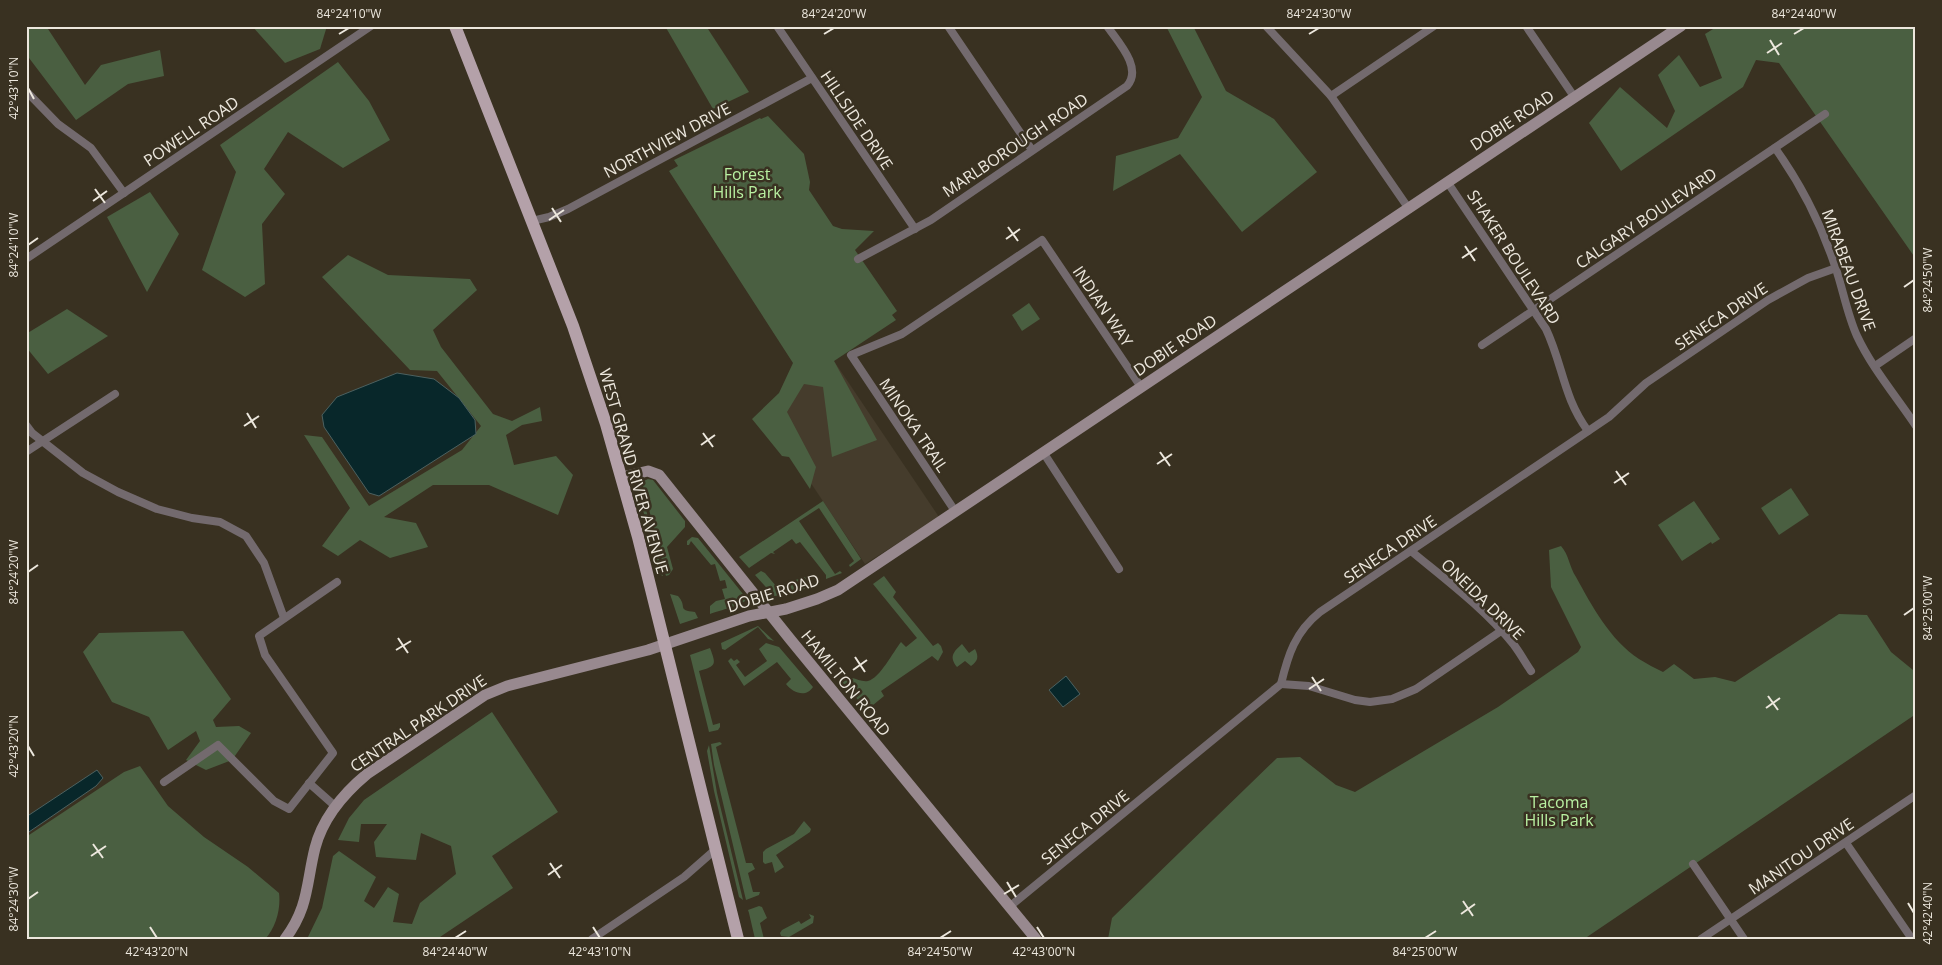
<svg xmlns="http://www.w3.org/2000/svg" width="1942" height="965" font-family="'Open Sans',sans-serif">
	<style>
		.industrial { fill: #453c2c }
		.green { fill: #4a5f41 }
		.water { fill: #08272a; stroke: #4c6160 }
		.lines { fill: none; stroke-linecap: round; stroke-linejoin: round }
		.street { stroke: #736a6e; stroke-width: 8 }
		.secondary { stroke: #98898f; stroke-width: 11 }
		.primary { stroke: #b4a1a9; stroke-width: 12 }
		.ticks { fill: none; stroke: #ece7dd; stroke-width: 2 }
		.labels { text-anchor: middle; stroke-width: 5; stroke-linejoin: round; paint-order: stroke }
		.street-label { font-size: 16px; fill: #ece7dd; stroke: #393121 }
		.park-label { font-size: 16px; fill: #b8f0a1; stroke: #393121 }
		.neatline { fill: none; stroke: #ece7dd; stroke-width: 2 }
		.ticks-label { font-size: 12px; text-anchor: middle; fill: #ece7dd }
	</style>
	<rect width="100%" height="100%" fill="#393121"/>
	<path class="industrial" d="M834 361 939 517 865 564 762 410Z"/>
	<g class="green">
		<path d="M32 26H46L85 85 101 65 160 50 164 76 128 84 76 120 26 54V32Z"/>
		<path d="M252 26H327L320 49 285 63Z"/>
		<path d="M665 26H706L749 92 713 109Z"/>
		<path d="M1166 26H1193L1226 91 1274 119 1317 172 1242 232 1180 154 1113 191 1116 156 1178 138 1202 97Z"/>
		<path d="M1718 26H1916V259L1779 63 1756 60 1743 87 1621 171 1589 123 1620 87 1667 128 1675 111 1658 75 1679 55 1700 87 1722 78 1705 34Z"/>
		<path d="M338 62 369 101 390 140 343 168 288 132 264 169 285 194 262 224 265 284 245 297 202 270 236 172 220 145Z"/>
		<path d="M768 116 804 154 810 182 809 190 833 226 842 229 874 231 855 250 897 311 892 315 896 320 834 361 877 440 832 457 823 387 804 384 787 412 816 467 810 489 789 457 782 456 752 419 779 393 793 363 669 171 678 166 674 160 760 118 761 119Z"/>
		<path d="M150 192 179 234 147 292 107 217Z"/>
		<path d="M348 255 388 275 470 279 477 290 433 330 441 347 493 414 512 421 540 407 542 421 522 425 506 435 514 465 556 456 573 475 558 515 489 485H433L384 517 416 523 428 547 390 558 360 540 338 556 322 546 350 508 304 435 322 437 369 506 462 450 481 426 437 371 410 370 322 277Z"/>
		<path d="M1029 303 1040 319 1022 331 1012 315Z"/>
		<path d="M67 309 108 336 48 374 26 347V334Z"/>
		<path d="M648 479 653 480 685 521V527L667 547 673 569 669 575 666 576 642 482Z"/>
		<path d="M640 485V486L663 576 659 574 638 490Z"/>
		<path d="M1791 488 1809 515 1779 535 1761 508Z"/>
		<path d="M823 501 861 559 850 567 849 565 854 561 819 508 799 521 835 574 840 571 842 573 826 579V575L800 542 796 544 792 539 773 552 775 554 771 553 749 568 739 557Z"/>
		<path d="M1694 501 1720 539 1712 544 1711 542 1682 561 1658 525Z"/>
		<path d="M692 537 698 538 747 599C742 606 720 610 710 614V606L716 601 725 599 722 589 727 588 725 580 720 581 715 564 711 565 691 541 689 545H687V541Z"/>
		<path d="M1561 546C1569 555 1569 566 1576 577 1592 606 1610 640 1639 659 1647 664 1655 668 1663 672L1674 664 1694 679 1715 677 1735 682 1839 614 1867 615 1891 652 1913 670 1916 687V714L1584 939H1108L1112 918 1277 758 1300 757 1336 785 1355 792 1498 707 1578 652 1581 647 1551 587 1549 550Z"/>
		<path d="M761 571 765 573 776 586 805 577 816 585 790 594 774 596 755 575Z"/>
		<path d="M884 576 896 592 893 597 933 646 938 643 941 646 943 652 938 661 932 656 881 691 884 696 867 710 842 682 852 678C857 679 862 682 868 681 880 678 893 652 901 642L906 647 917 638 873 584Z"/>
		<path d="M670 594 678 596C688 607 676 610 695 612L698 618 680 624Z"/>
		<path d="M758 626 774 641 768 639 758 627 725 650 722 649 721 643Z"/>
		<path d="M183 631 231 699 213 720 216 727 239 726 251 733 232 760 206 770 186 760 200 741 196 731 168 750 149 717 112 702 83 652 99 633Z"/>
		<path d="M766 643 779 647 813 687C806 698 793 693 786 684L791 679 777 662 744 686 728 661 731 658 734 661 737 659 740 662 736 665 745 677 767 661 759 649Z"/>
		<path d="M962 644 969 653 975 649C979 657 978 661 971 666L965 661 957 667C949 657 953 652 962 644Z"/>
		<path d="M710 648C716 664 717 666 699 671L713 725 720 723V727L718 730 709 732 690 655Z"/>
		<path d="M492 712 558 812 492 856 513 888 437 939H307L322 908 333 856 339 851 376 877 364 901 374 908 388 887 399 894 393 922 412 924 420 903 456 874 451 846 421 833 416 860 376 857 374 842 387 824H361L359 842 338 840 349 818 364 800Z"/>
		<path d="M720 742 722 744 716 747 746 863H752L755 869 748 873 753 892H760L759 895 746 900 714 765 711 744Z"/>
		<path d="M709 745 717 793 743 900 739 897 714 791 707 751Z"/>
		<path d="M140 766 168 806 204 837 248 867 279 893C281 908 276 928 265 939H26V837L124 772Z"/>
		<path d="M804 821 811 829 810 832 776 855 784 867 775 873 772 862 765 864 763 862V852L766 849 794 834Z"/>
		<path d="M759 906 762 907 767 918 760 923 764 939H755L749 913 748 910Z"/>
		<path d="M809 914 814 916 813 923 789 937 781 936 780 933 782 930 799 921 801 924 811 918Z"/>
	</g>
	<g class="water">
		<path d="M397 373 434 379 459 398 475 420 476 434 379 496 369 493 324 427 322 415 337 397Z"/>
		<path d="M1066 676 1080 694 1063 707 1049 690Z"/>
		<path d="M97 770 103 778 96 786 26 834V817Z"/>
	</g>
	<g class="lines">
		<g class="street">
			<path d="M777 26 915 229"/>
			<path d="M948 26 1032 150"/>
			<path d="M1266 26 1331 96 1409 209"/>
			<path d="M1526 26 1575 98"/>
			<path d="M26 91 58 124 91 148 124 193"/>
			<path d="M1331 96 1434 26"/>
			<path d="M1775 148C1801 184 1821 224 1835 266 1843 289 1847 314 1857 336 1872 368 1896 396 1916 426"/>
			<path d="M1448 183 1546 329C1563 365 1563 397 1588 431"/>
			<path d="M532 221 549 217 568 209 812 78"/>
			<path d="M26 259 371 26"/>
			<path d="M858 259 931 220 1127 86C1143 68 1118 42 1107 26"/>
			<path d="M1482 345 1825 114"/>
			<path d="M1875 366 1916 338"/>
			<path d="M26 425 32 433 83 473 118 492 157 509 192 518 220 522 246 536 264 563 284 618"/>
			<path d="M26 452 115 394"/>
			<path d="M1043 452 1119 569"/>
			<path d="M955 511 851 355 902 334 1042 240 1141 387"/>
			<path d="M1411 551C1446 580 1485 609 1514 645 1520 653 1525 662 1531 671"/>
			<path d="M1281 684 1309 686 1355 700 1370 702 1392 699 1416 689 1501 631"/>
			<path d="M164 782 218 745 274 801 289 809 333 753 265 655 259 636 337 582"/>
			<path d="M309 783 335 806"/>
			<path d="M1846 843 1912 939"/>
			<path d="M1693 864 1744 939"/>
			<path d="M1009 907 1281 684C1288 655 1295 632 1320 612L1609 417 1646 383 1768 300 1808 278 1836 268"/>
			<path d="M592 939 684 877 716 849"/>
			<path d="M1701 939 1916 795"/>
		</g>
		<g class="secondary">
			<path d="M622 477 648 471 659 475 790 639 1036 939"/>
			<path d="M285 939C309 907 306 884 315 848 323 817 343 794 367 774L485 695 507 686 648 650 749 616 786 609 817 599 838 590 1681 26"/>
		</g>
		<path class="primary" d="M455 26 573 326 606 424 638 537 738 939"/>
	</g>
	<path class="ticks" d="M339 34 349 28M824 34 834 28M1309 34 1319 28M1794 34 1804 28M1770 40 1779 55M1767 53 1782 43M28 88 34 99M95 189 105 203M93 201 107 191M552 208 561 222M549 220 564 210M1008 227 1018 241M1006 239 1020 229M28 245 38 238M1465 246 1475 261M1462 258 1477 248M1904 287 1914 280M247 413 256 428M244 426 259 416M703 433 713 447M701 445 715 435M1160 452 1170 466M1157 464 1172 454M1616 471 1626 485M1614 483 1629 473M28 572 38 565M1904 615 1914 608M398 638 408 653M396 650 411 641M855 657 865 672M853 670 867 660M1312 677 1321 691M1309 689 1324 679M1768 696 1778 710M1766 708 1780 698M28 746 34 756M93 844 103 858M91 856 106 846M550 863 560 878M548 875 562 865M1007 882 1016 897M1004 894 1019 885M28 899 38 892M1463 901 1473 916M1908 903 1914 913M1461 914 1475 904M150 927 157 938M593 927 600 938M1037 927 1044 938M455 938 466 931M940 938 951 931M1425 938 1436 931"/>
	<g class="labels">
		<g class="street-label">
			<text transform="translate(857 120) rotate(56)" y="6">HILLSIDE DRIVE</text>
			<text transform="translate(1512 120) rotate(-33)" y="6">DOBIE ROAD</text>
			<text transform="translate(191 131) rotate(-34)" y="6">POWELL ROAD</text>
			<text transform="translate(667 140) rotate(-28)" y="6">NORTHVIEW DRIVE</text>
			<text transform="translate(1015 145) rotate(-34)" y="6">MARLBOROUGH ROAD</text>
			<text transform="translate(1646 218) rotate(-34)" y="6">CALGARY BOULEVARD</text>
			<text transform="translate(1514 257) rotate(57)" y="6">SHAKER BOULEVARD</text>
			<text transform="translate(1849 270) rotate(70)" y="6">MIRABEAU DRIVE</text>
			<text transform="translate(1103 306) rotate(56)" y="6">INDIAN WAY</text>
			<text transform="translate(1721 316) rotate(-34)" y="6">SENECA DRIVE</text>
			<text transform="translate(1175 345) rotate(-34)" y="6">DOBIE ROAD</text>
			<text transform="translate(914 425) rotate(56)" y="6">MINOKA TRAIL</text>
			<text transform="translate(634 471) rotate(74)" y="6">WEST GRAND RIVER AVENUE</text>
			<text transform="translate(1390 549) rotate(-34)" y="6">SENECA DRIVE</text>
			<text transform="translate(773 593) rotate(-17)" y="6">DOBIE ROAD</text>
			<text transform="translate(1483 599) rotate(44)" y="6">ONEIDA DRIVE</text>
			<text transform="translate(846 683) rotate(51)" y="6">HAMILTON ROAD</text>
			<text transform="translate(418 723) rotate(-34)" y="6">CENTRAL PARK DRIVE</text>
			<text transform="translate(1085 827) rotate(-39)" y="6">SENECA DRIVE</text>
			<text transform="translate(1801 856) rotate(-34)" y="6">MANITOU DRIVE</text>
		</g>
		<g class="park-label">
			<text x="747" y="180">Forest<tspan x="747" dy="18">Hills Park</tspan></text>
			<text x="1559" y="808">Tacoma<tspan x="1559" dy="18">Hills Park</tspan></text>
		</g>
	</g>
	<rect width="1942" height="965" fill="none" stroke="#393121" stroke-width="55"/>
	<rect x="28" y="28" width="1886" height="910" class="neatline"/>
	<g class="ticks-label">
		<text x="349" y="18">84°24'10"W</text>
		<text x="834" y="18">84°24'20"W</text>
		<text x="1319" y="18">84°24'30"W</text>
		<text x="1804" y="18">84°24'40"W</text>
		<text transform="translate(14 88) rotate(-90)" y="4">42°43'10"N</text>
		<text transform="translate(14 245) rotate(-90)" y="4">84°24'10"W</text>
		<text transform="translate(1928 280) rotate(-90)" y="4">84°24'50"W</text>
		<text transform="translate(14 572) rotate(-90)" y="4">84°24'20"W</text>
		<text transform="translate(1928 608) rotate(-90)" y="4">84°25'00"W</text>
		<text transform="translate(14 746) rotate(-90)" y="4">42°43'20"N</text>
		<text transform="translate(14 899) rotate(-90)" y="4">84°24'30"W</text>
		<text transform="translate(1928 913) rotate(-90)" y="4">42°42'40"N</text>
		<text x="157" y="956">42°43'20"N</text>
		<text x="455" y="956">84°24'40"W</text>
		<text x="600" y="956">42°43'10"N</text>
		<text x="940" y="956">84°24'50"W</text>
		<text x="1044" y="956">42°43'00"N</text>
		<text x="1425" y="956">84°25'00"W</text>
	</g>
</svg>
